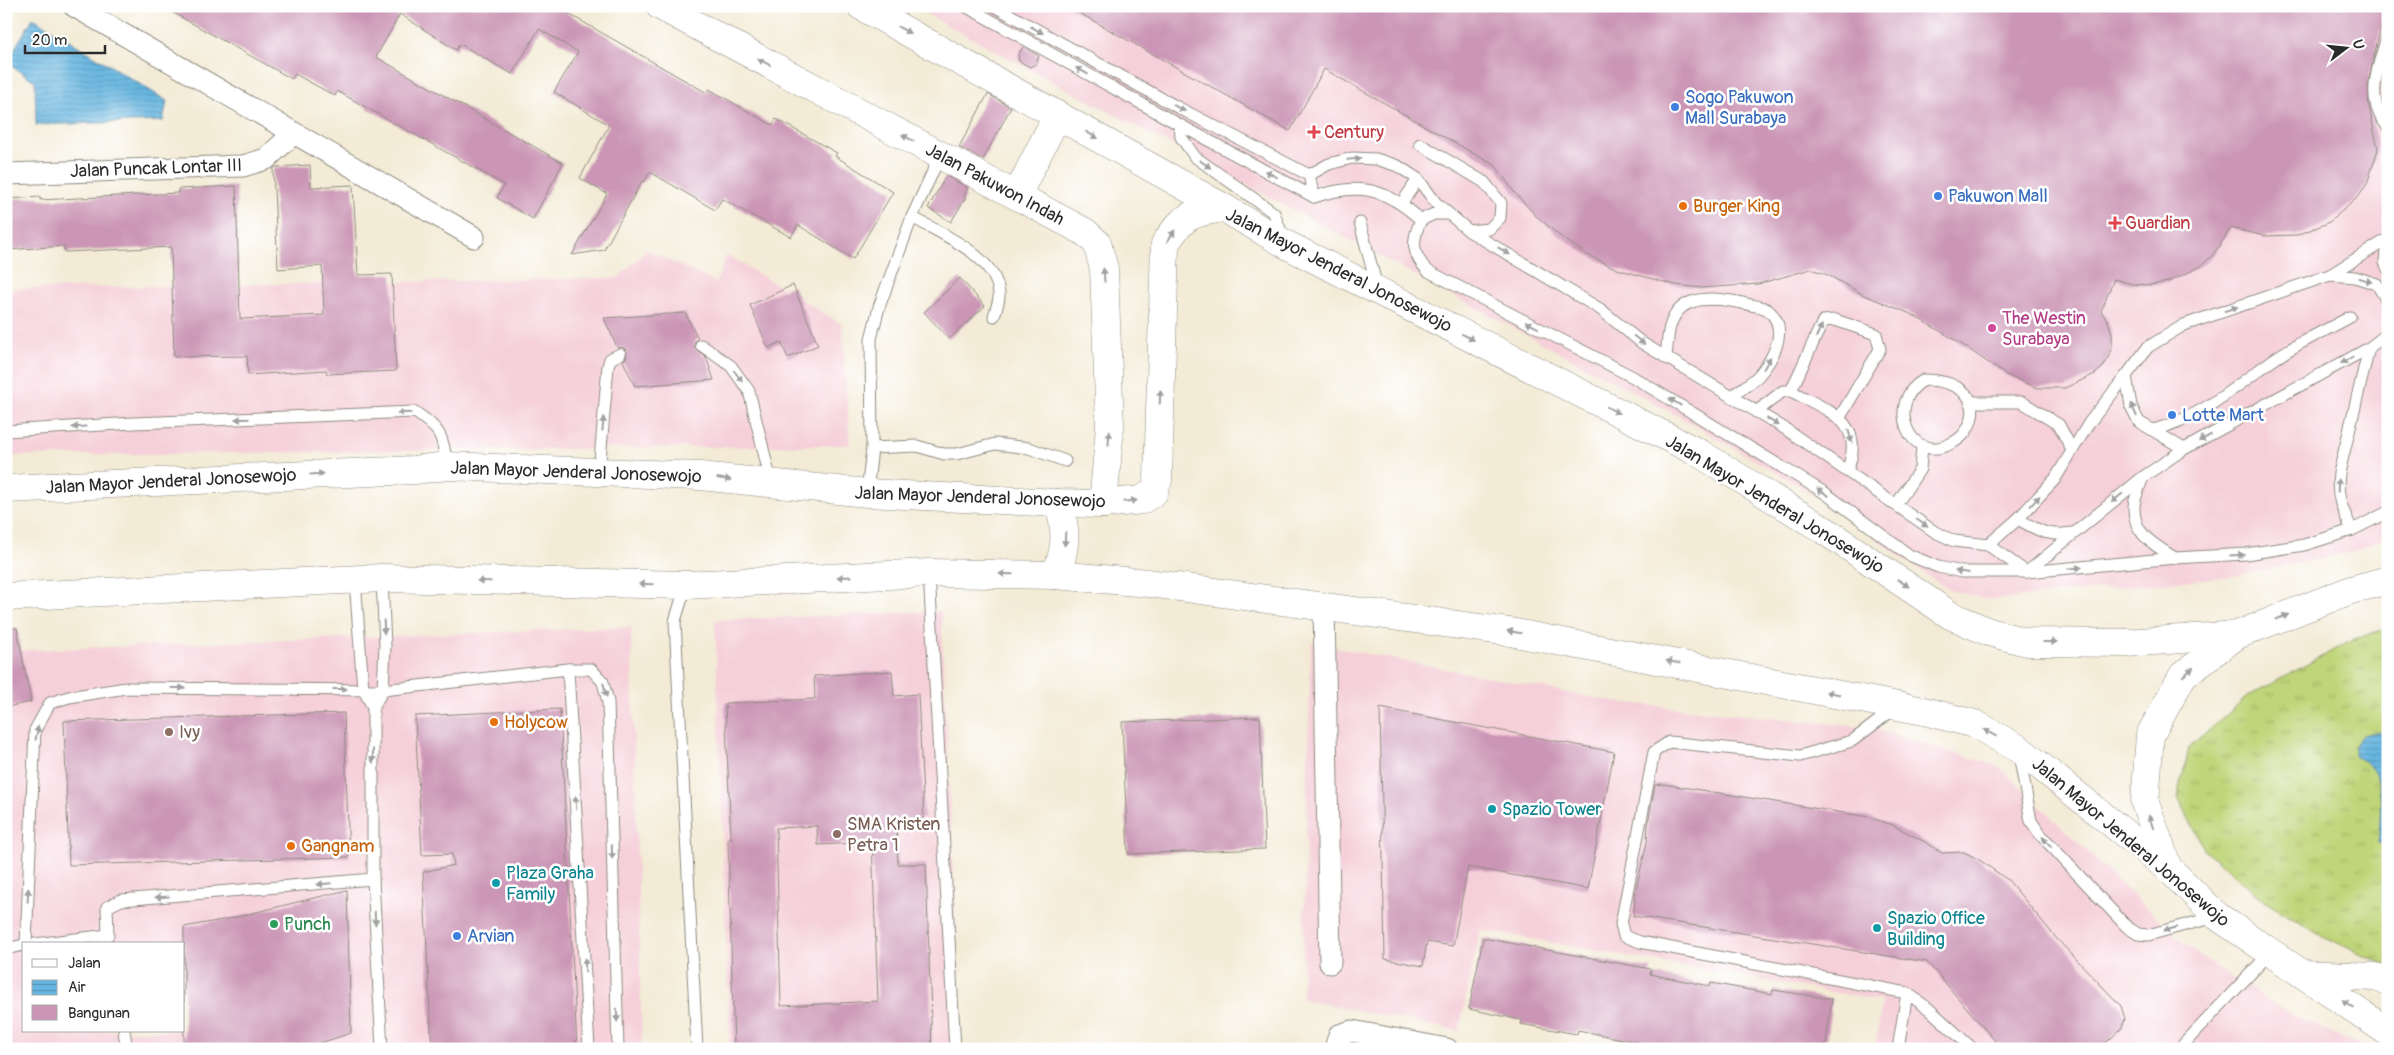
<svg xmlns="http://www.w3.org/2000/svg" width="2394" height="1055" font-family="Pangolin,sans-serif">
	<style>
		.built { fill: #f5cfd9; fill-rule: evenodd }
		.grass { fill: url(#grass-tufts); stroke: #768052 }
		.water { fill: url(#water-rules); stroke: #487086 }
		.building { fill: #cb95b5; fill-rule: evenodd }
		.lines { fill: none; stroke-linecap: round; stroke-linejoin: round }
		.lane-casing { stroke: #8f8b80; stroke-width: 13 }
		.street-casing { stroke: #8f8b80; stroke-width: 23 }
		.secondary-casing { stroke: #8f8b80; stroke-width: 29 }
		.lane { stroke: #fff; stroke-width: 11 }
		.street { stroke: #fff; stroke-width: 21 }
		.secondary { stroke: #fff; stroke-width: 28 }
		.oneway { fill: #a0a0a0 }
		.shop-dot { fill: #3f7fe0; stroke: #fff; stroke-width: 2 }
		.health-dot { fill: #e0444e; stroke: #fff; stroke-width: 2 }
		.food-dot { fill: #e8710a; stroke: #fff; stroke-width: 2 }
		.hotel-dot { fill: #d1479c; stroke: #fff; stroke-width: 2 }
		.education-dot { fill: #8d6e63; stroke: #fff; stroke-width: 2 }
		.culture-dot { fill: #0f9aa8; stroke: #fff; stroke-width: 2 }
		.leisure-dot { fill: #2e9e5b; stroke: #fff; stroke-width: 2 }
		.labels { text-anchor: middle; stroke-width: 5; stroke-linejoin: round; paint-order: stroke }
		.shop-label { font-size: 18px; fill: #366cbe; stroke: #fff; text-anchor: start }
		.health-label { font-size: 18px; fill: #be3a42; stroke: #fff; text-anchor: start }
		.street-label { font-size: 18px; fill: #2b2b2b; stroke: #fff }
		.food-label { font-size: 18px; fill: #c56008; stroke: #fff; text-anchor: start }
		.hotel-label { font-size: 18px; fill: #b23c85; stroke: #fff; text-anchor: start }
		.education-label { font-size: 18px; fill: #785e54; stroke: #fff; text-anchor: start }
		.culture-label { font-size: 18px; fill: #0d838f; stroke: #fff; text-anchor: start }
		.leisure-label { font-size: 18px; fill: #27864d; stroke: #fff; text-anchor: start }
	</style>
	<defs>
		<pattern id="grass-tufts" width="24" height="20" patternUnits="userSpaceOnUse" patternTransform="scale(1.25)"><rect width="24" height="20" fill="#c0d579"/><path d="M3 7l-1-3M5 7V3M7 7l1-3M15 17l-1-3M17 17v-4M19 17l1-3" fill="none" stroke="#a5b769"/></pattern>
		<pattern id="water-rules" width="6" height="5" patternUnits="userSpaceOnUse" patternTransform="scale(1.25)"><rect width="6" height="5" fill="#66b6e1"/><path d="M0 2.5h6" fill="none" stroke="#5494b7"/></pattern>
	</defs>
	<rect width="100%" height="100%" fill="#fff"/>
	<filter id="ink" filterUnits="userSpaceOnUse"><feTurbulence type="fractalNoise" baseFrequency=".02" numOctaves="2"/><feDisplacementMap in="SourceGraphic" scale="10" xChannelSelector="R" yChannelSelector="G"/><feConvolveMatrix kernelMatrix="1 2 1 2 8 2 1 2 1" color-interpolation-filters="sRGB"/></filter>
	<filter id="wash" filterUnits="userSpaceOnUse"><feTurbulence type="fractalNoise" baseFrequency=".0096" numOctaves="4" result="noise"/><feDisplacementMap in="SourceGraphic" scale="20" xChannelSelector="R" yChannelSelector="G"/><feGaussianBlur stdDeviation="1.12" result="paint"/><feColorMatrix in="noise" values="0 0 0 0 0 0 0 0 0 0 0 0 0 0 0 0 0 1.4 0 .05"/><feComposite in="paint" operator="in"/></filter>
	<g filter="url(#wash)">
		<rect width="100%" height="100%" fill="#f3ebd6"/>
		<g class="built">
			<path d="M912 6H2388V537L2350 553 2234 576 1991 600 1953 591 1930 577 1812 493 1680 417Z"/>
			<path d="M647 250 716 283 727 255 842 324 850 445 6 456V289L618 278Z"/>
			<path d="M941 611 961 1049H730L715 620Z"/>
			<path d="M631 627 642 1049H6V651ZM24 944H184V1031H24Z"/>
			<path d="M1311 643 1616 702 1872 728 1998 766 2184 944 2230 977 2303 1021 2371 1049H1875L1882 1001 1480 930 1459 1031 1302 999Z"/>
		</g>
		<path class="grass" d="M2388 628V966L2320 935 2264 901 2205 850 2178 798 2189 748 2247 697 2354 639Z"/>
		<g class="water">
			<path d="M33 18 167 101 163 121 36 125 35 81 6 63Z"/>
			<path d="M2388 730V844L2378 843C2380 822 2385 782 2371 766 2367 762 2359 759 2354 756V747L2362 735Z"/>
		</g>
		<g id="blocks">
			<g class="building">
				<path d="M161 6H555L707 93 709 89 772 125 776 119 837 153 835 156 893 192 853 259 798 225 791 237 722 199 715 210 650 172 644 182 642 181 604 250 572 255 607 194 580 178 609 125 554 92 578 52 539 29 512 74 460 44 456 50 400 14 376 57 563 163 533 219 497 198 504 185 462 161 337 91 335 96 295 74 292 79Z"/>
				<path d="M1067 6H2387L2380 30 2368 82 2369 107 2378 149 2367 184 2356 199 2328 223 2297 235 2264 236 2231 228 2213 255 2200 267 2168 282 2150 285 2132 284 2114 279 2101 311 2108 321 2112 333V345L2109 357 2103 367 2095 374 2065 388H2038L2006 375 1957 341 1911 314 1864 295 1828 275 1811 269 1758 284 1702 288 1675 285 1617 269 1588 255 1561 237 1536 216 1514 192 1496 166 1324 69 1290 131Z"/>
				<path d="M1023 47 1039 56 1036 64 1030 67 1019 61 1018 55Z"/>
				<path d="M988 94 1011 107 983 160 959 147Z"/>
				<path d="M310 165 311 187 353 185 358 275 392 274 396 371 327 374 326 370 248 375 247 356 174 357 171 247 65 252 64 246 6 250V199L40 197V200L178 193V189L236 186 240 319 324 315 322 266 278 269 273 169 276 167Z"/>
				<path d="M946 176 968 188 964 196 966 197 951 222 928 208Z"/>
				<path d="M960 278 985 306 949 339 924 312Z"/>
				<path d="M793 285 818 345 788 358 781 342 768 348 750 305Z"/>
				<path d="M685 313 698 338 695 341 694 348 706 357 714 380 635 386 623 361 626 358 627 351 624 348 617 347 604 318Z"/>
				<path d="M17 628 31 702 6 707V629Z"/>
				<path d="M892 671 894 696 918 694 924 818 896 819 898 864H926L932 1049H734L728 839H731L725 703 815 699 814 676ZM817 826 818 845 872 842 878 1001 781 1006 776 828Z"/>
				<path d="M1380 708 1614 752 1588 889 1468 867 1453 946 1427 942 1423 966 1385 959Z"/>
				<path d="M560 709 577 1049H432L423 872 454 865 452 854 422 855 415 716Z"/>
				<path d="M344 713 349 857 69 865 64 721Z"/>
				<path d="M1260 717 1265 849 1128 854 1122 722Z"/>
				<path d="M1663 784 1869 817 1893 825 1927 843 1942 853 1964 852 1978 859 2008 880 2057 939 2121 1006 2125 1019 2122 1028 2108 1041 2093 1049H2002L1927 962 1633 916 1636 889 1647 842 1648 824 1655 785Z"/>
				<path d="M347 890 351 1033 302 1049H184V927L228 919Z"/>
				<path d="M1483 938 1651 969 1650 974 1710 986 1711 983 1772 994 1773 990 1832 999 1825 1049H1671L1578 1030 1577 1034 1521 1024 1522 1020 1469 1009Z"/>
			</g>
		</g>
	</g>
	<g filter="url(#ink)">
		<use href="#blocks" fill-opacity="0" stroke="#8f8b80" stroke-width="1"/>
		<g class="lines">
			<g class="lane-casing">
				<g id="lane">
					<path d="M965 6 1180 125 1314 197C1359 182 1386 188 1421 220"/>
					<path d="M994 6 1179 108 1309 175 1314 197"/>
					<path d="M2388 35C2378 66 2364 100 2388 127"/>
					<path d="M1180 125 1181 137 1195 157 1274 213 1283 237"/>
					<path d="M1420 144 1484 182 1501 203 1500 218 1489 229 1469 231"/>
					<path d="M1309 175 1329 164 1352 158 1376 159 1398 166 1418 179 1436 203 1469 231 1600 309 1642 343 1784 428 1935 532 1954 541 1988 545 2025 571"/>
					<path d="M1402 203 1418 179"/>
					<path d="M1448 214H1434L1421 220C1411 241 1412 255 1428 271L1633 377 1825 493 1909 555 1938 567 1962 572H2027L2175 558 2246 554 2304 545 2352 530 2388 512"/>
					<path d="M912 217C941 234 995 255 999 293 1000 300 996 309 994 316"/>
					<path d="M1360 223 1377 287"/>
					<path d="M2387 240 2385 262 2388 269"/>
					<path d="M2330 275 2355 277 2377 284 2388 303"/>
					<path d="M701 345 731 366 749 391 771 482"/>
					<path d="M1666 358C1668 341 1667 324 1678 311 1694 292 1731 300 1751 305 1757 306 1765 307 1769 311 1789 328 1774 358 1759 375 1752 383 1741 389 1732 396"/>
					<path d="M1924 380C1951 380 1984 393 1969 426 1965 435 1959 440 1950 444 1908 465 1885 401 1924 380Z"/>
					<path d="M1791 391 1823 321 1835 320 1876 334 1880 349 1840 417"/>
					<path d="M1970 402H2022L2059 425 2072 450"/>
					<path d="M1756 412 1783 391H1791C1828 411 1867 421 1847 471"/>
					<path d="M2153 430C2201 418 2233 388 2273 360 2297 343 2325 331 2350 317"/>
					<path d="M6 431 134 423 415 412C442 431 442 434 447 466"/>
					<path d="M872 448 917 446 944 454H957L995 444 1029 448 1065 461"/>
					<path d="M2184 449 2139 422 2131 406 2126 376 2148 347 2184 325 2330 275 2388 239"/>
					<path d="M599 472 608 366 610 359 620 354"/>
					<path d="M2143 477C2140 486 2134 498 2134 507 2133 535 2155 545 2175 558"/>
					<path d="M867 493 872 448 871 339 879 307 912 217 940 156"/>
					<path d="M1896 505 1920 469 1922 447"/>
					<path d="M2018 519C2039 531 2048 537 2073 533"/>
					<path d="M2352 530C2342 508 2336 497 2339 473L2369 348"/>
					<path d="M1988 545 2018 519 2055 479 2089 423 2126 376"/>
					<path d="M2027 572 2143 477 2184 449 2369 348 2388 333"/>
					<path d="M929 573 955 1049"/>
					<path d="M382 578 385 646 383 690 373 707V879L382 1049"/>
					<path d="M355 579 363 689 373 707"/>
					<path d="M686 585 675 621 697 1049"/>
					<path d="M568 669 589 1049"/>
					<path d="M1894 709 1852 741 1800 756 1669 742 1654 752 1621 924 1624 936 1640 942 1907 993 1929 1009 1973 1049"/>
					<path d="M2019 754 2031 821 2040 834 2127 927 2138 934 2148 935 2215 917"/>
					<path d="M26 944 35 730 50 703 69 697 126 688 383 690 568 669H591L603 682 608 702 618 1049"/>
					<path d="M35 944 108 935 107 907 121 900 373 879"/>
					<path d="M6 949 24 945"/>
					<path d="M124 1031 127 1049"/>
					<path d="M1898 1049 1907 993"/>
					<path d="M2179 1049 2270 953"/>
				</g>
			</g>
			<g class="street-casing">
				<g id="street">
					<path d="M74 6 474 237"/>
					<path d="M6 174 243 166 266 159 294 133"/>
					<path d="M1324 606 1330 963"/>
					<path d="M1335 1049 1339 1035 1352 1031 1447 1049"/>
				</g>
			</g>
			<g class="secondary-casing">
				<g id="secondary">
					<path d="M660 6 1085 232 1097 243 1104 269 1110 427 1103 504"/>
					<path d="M861 6 1224 208 1287 245 1699 453 1821 528 1950 615 1989 632 2026 642 2126 643 2237 635 2351 590 2388 580"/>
					<path d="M1017 195 1057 116"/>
					<path d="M6 489 414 470 447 466 700 476 867 493 1058 503 1103 504 1142 500 1154 492 1158 480 1165 244C1184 215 1190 213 1224 208"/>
					<path d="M1055 575C1067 550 1067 528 1058 503"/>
					<path d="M6 597 382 578 686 585 929 573 1055 575 1149 583 1510 632 1924 711 1975 724 2019 749 2168 868 2217 916 2388 1032"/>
					<path d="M2168 868 2145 803 2150 735 2183 675 2237 635"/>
					<path d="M2303 974 2375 977 2388 981"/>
				</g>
			</g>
			<use href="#lane" class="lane"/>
			<use href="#street" class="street"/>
			<use href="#secondary" class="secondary"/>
		</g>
		<defs><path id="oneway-solid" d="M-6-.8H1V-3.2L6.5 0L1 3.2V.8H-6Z" transform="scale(1.25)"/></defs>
		<g class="oneway">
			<use href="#oneway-solid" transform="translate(904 30) rotate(29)"/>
			<use href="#oneway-solid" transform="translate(1037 30) rotate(29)"/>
			<use href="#oneway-solid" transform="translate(764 62) rotate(-152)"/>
			<use href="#oneway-solid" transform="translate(1082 71) rotate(-151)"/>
			<use href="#oneway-solid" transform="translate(1179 108) rotate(28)"/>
			<use href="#oneway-solid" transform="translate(1092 135) rotate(29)"/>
			<use href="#oneway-solid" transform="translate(908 138) rotate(-152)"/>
			<use href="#oneway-solid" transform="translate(1354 159) rotate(-5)"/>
			<use href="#oneway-solid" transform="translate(1205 164) rotate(35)"/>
			<use href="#oneway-solid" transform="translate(1271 174) rotate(-152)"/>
			<use href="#oneway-solid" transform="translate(1171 236) rotate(-57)"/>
			<use href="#oneway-solid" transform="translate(1504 251) rotate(31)"/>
			<use href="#oneway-solid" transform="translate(1104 275) rotate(-94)"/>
			<use href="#oneway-solid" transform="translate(2365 280) rotate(17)"/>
			<use href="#oneway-solid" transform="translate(2231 309) rotate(-18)"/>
			<use href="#oneway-solid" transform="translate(1532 325) rotate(-153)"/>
			<use href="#oneway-solid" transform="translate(1819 331) rotate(-65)"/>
			<use href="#oneway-solid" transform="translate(1468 337) rotate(27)"/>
			<use href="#oneway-solid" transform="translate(1639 340) rotate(37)"/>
			<use href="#oneway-solid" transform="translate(2347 360) rotate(151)"/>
			<use href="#oneway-solid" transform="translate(1767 363) rotate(-59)"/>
			<use href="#oneway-solid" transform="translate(738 376) rotate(53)"/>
			<use href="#oneway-solid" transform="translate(1160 397) rotate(-88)"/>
			<use href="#oneway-solid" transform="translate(1675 402) rotate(-149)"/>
			<use href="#oneway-solid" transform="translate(1613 410) rotate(27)"/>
			<use href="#oneway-solid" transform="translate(2134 410) rotate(-113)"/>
			<use href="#oneway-solid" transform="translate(404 413) rotate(178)"/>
			<use href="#oneway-solid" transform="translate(242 419) rotate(178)"/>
			<use href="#oneway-solid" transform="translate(1773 422) rotate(31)"/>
			<use href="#oneway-solid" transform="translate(603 424) rotate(-85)"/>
			<use href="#oneway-solid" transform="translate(79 427) rotate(176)"/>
			<use href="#oneway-solid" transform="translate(1850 436) rotate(75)"/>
			<use href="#oneway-solid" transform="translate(1109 438) rotate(-85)"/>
			<use href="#oneway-solid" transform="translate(2205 438) rotate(151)"/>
			<use href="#oneway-solid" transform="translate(317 474) rotate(-3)"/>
			<use href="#oneway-solid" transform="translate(724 479) rotate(7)"/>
			<use href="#oneway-solid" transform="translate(2338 485) rotate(-87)"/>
			<use href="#oneway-solid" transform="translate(1823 492) rotate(-147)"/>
			<use href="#oneway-solid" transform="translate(2117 498) rotate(141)"/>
			<use href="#oneway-solid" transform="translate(1130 501) rotate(-5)"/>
			<use href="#oneway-solid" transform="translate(2035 501) rotate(-48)"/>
			<use href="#oneway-solid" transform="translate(1922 523) rotate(35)"/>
			<use href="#oneway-solid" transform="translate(1065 539) rotate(93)"/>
			<use href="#oneway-solid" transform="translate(2237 555) rotate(-3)"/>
			<use href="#oneway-solid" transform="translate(2075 568) rotate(-6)"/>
			<use href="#oneway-solid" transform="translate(1962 572) rotate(-172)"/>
			<use href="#oneway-solid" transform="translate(1006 574) rotate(-179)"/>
			<use href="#oneway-solid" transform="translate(844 577) rotate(177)"/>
			<use href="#oneway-solid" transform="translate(484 581) rotate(-179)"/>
			<use href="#oneway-solid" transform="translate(1903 583) rotate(34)"/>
			<use href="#oneway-solid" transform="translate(646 584) rotate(-179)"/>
			<use href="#oneway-solid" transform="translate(2282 617) rotate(-22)"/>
			<use href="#oneway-solid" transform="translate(384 627) rotate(87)"/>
			<use href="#oneway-solid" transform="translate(1514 632) rotate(-170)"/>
			<use href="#oneway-solid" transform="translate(2050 642)"/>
			<use href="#oneway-solid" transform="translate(1673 662) rotate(-169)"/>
			<use href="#oneway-solid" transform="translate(2188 672) rotate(-40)"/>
			<use href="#oneway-solid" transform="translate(178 688)"/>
			<use href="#oneway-solid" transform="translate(340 689)"/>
			<use href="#oneway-solid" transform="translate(605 690) rotate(76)"/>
			<use href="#oneway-solid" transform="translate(1833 693) rotate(-169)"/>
			<use href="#oneway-solid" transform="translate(37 733) rotate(-78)"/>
			<use href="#oneway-solid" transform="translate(1990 733) rotate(-151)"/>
			<use href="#oneway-solid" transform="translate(373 756) rotate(90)"/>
			<use href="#oneway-solid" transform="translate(576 803) rotate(-93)"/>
			<use href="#oneway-solid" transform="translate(2151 822) rotate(-110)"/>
			<use href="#oneway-solid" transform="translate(2047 842) rotate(-133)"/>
			<use href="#oneway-solid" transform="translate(612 852) rotate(88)"/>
			<use href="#oneway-solid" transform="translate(324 884) rotate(175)"/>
			<use href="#oneway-solid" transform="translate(28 895) rotate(-87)"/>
			<use href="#oneway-solid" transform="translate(162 897) rotate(176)"/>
			<use href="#oneway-solid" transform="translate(375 918) rotate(87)"/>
			<use href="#oneway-solid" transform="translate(2170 929) rotate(164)"/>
			<use href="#oneway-solid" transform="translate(585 965) rotate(-93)"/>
			<use href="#oneway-solid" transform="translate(2348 1004) rotate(-145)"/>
			<use href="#oneway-solid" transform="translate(617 1015) rotate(88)"/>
		</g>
	</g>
	<g class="shop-dot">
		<circle cx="1675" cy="107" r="5"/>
		<circle cx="1938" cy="196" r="5"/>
		<circle cx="2172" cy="415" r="5"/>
		<circle cx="457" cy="936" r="5"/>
	</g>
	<g class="health-dot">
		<path d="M1311.5 124.5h5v5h5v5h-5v5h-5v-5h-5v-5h5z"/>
		<path d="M2112.5 215.5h5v5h5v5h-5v5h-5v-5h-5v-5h5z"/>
	</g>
	<g class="food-dot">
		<circle cx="1683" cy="206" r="5"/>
		<circle cx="494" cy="722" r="5"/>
		<circle cx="291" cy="846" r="5"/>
	</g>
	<circle class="hotel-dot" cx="1992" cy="328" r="5"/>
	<g class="education-dot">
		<circle cx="169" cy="732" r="5"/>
		<circle cx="837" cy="834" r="5"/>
	</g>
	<g class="culture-dot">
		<circle cx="1492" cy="809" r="5"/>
		<circle cx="496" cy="883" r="5"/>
		<circle cx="1877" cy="928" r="5"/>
	</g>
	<circle class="leisure-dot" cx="274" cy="924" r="5"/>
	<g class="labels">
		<g class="shop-label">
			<text x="1685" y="103">Sogo Pakuwon<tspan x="1685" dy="21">Mall Surabaya</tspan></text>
			<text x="1948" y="202">Pakuwon Mall</text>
			<text x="2182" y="421">Lotte Mart</text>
			<text x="467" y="942">Arvian</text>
		</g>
		<g class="health-label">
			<text x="1324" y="138">Century</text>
			<text x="2125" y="229">Guardian</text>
		</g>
		<g class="street-label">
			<text transform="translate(156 168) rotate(-2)" y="6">Jalan Puncak Lontar III</text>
			<text transform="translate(995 184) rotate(28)" y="6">Jalan Pakuwon Indah</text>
			<text transform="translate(1339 270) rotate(27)" y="6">Jalan Mayor Jenderal Jonosewojo</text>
			<text transform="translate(576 472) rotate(2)" y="6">Jalan Mayor Jenderal Jonosewojo</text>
			<text transform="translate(171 481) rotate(-3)" y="6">Jalan Mayor Jenderal Jonosewojo</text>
			<text transform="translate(980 497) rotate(2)" y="6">Jalan Mayor Jenderal Jonosewojo</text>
			<text transform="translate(1775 504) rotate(31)" y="6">Jalan Mayor Jenderal Jonosewojo</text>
			<text transform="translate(2131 842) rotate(40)" y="6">Jalan Mayor Jenderal Jonosewojo</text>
		</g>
		<g class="food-label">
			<text x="1693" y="212">Burger King</text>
			<text x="504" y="728">Holycow</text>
			<text x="301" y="852">Gangnam</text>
		</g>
		<g class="hotel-label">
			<text x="2002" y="324">The Westin<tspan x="2002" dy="21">Surabaya</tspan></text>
		</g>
		<g class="education-label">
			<text x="179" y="738">Ivy</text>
			<text x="847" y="830">SMA Kristen<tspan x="847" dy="21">Petra 1</tspan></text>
		</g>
		<g class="culture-label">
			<text x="1502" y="815">Spazio Tower</text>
			<text x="506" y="879">Plaza Graha<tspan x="506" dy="21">Family</tspan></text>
			<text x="1887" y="924">Spazio Office<tspan x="1887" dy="21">Building</tspan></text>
		</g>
		<g class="leisure-label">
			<text x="284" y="930">Punch</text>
		</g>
	</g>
	<rect width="2394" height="1055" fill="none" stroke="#fff" stroke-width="25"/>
	<rect x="22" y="942" width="162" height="90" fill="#ffffff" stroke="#aaaaaa"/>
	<rect x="32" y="959" width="25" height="8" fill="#ffffff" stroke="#aaaaaa"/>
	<text x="68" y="968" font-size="15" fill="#2b2b2b">Jalan</text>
	<rect x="32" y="980" width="25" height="15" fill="url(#water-rules)" stroke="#aaaaaa"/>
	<text x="68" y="992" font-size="15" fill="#2b2b2b">Air</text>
	<rect x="32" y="1005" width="25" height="15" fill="#cb95b5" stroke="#aaaaaa"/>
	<text x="68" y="1018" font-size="15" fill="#2b2b2b">Bangunan</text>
	<g transform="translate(2346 48) rotate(74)" stroke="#ffffff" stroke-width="4" paint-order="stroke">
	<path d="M0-4L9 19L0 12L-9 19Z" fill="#2b2b2b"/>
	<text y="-8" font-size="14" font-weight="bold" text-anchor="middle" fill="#2b2b2b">U</text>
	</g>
	<path d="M25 45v8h80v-8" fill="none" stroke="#2b2b2b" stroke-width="2.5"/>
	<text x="32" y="45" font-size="15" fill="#2b2b2b" stroke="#ffffff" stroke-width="4" paint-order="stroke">20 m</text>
</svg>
